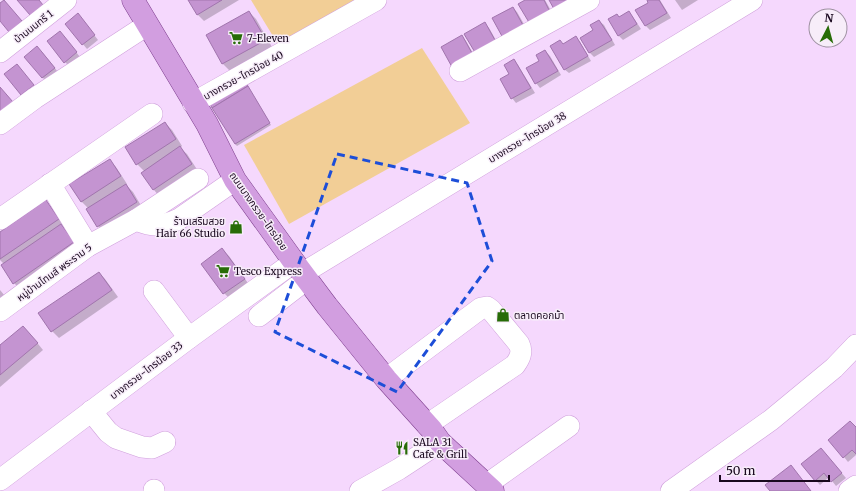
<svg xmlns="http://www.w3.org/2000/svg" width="856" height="491" font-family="Merriweather,'Noto Sans Thai',serif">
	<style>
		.green { fill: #f2ce96 }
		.shadow { fill: #0003 }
		.building { fill: #c494d1; stroke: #a175ad }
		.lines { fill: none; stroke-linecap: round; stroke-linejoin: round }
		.minor-casing { stroke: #d0a1dc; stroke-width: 22 }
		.major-casing { stroke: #7e3f8e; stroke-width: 23 }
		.minor { stroke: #fff; stroke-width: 21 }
		.major { stroke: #d29ee0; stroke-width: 22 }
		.marked { fill: none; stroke: #1d4ed8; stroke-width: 3; stroke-dasharray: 8 5; stroke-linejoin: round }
		.labels { text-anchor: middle; stroke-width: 3; stroke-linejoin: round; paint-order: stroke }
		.street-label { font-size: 10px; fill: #19081e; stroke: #f7edf9 }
		.poi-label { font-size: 10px; fill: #19081e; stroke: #f7edf9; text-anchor: start }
	</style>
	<rect width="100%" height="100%" fill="#f5d8fd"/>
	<g class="green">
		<path d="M251 0H361L279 46Z"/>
		<path d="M422 48 470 123 289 224 244 145Z"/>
	</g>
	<g class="shadow">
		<path d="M189 0H239L204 21 197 14Z"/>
		<path d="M527 0H545L554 16Z"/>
		<path d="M648 0H660L671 18 650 30 645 25 650 3Z"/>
		<path d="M675 0H698L682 10Z"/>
		<path d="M513 8 517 12 528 31 508 42Z"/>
		<path d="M249 12 256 19 272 47 230 71 223 64 207 36Z"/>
		<path d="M629 12 633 17 641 29 623 40 619 36V18Z"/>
		<path d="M82 19 98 40 87 49 66 24Z"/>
		<path d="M599 21 604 25 615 45 594 57 590 53 581 38 594 31Z"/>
		<path d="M485 24 489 28 500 47 476 53Z"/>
		<path d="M462 36 466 41 477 60 458 71Z"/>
		<path d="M64 37 80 57 69 66 65 62Z"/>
		<path d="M576 38 580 42 591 61 569 73 564 69Z"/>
		<path d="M545 51 550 56 561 75 540 88 536 83 541 61Z"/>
		<path d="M42 52 58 72 47 82 42 77Z"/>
		<path d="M514 61 518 65 535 93 516 103 512 98 511 74Z"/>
		<path d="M246 84 271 125 237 146 235 144Z"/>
		<path d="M165 123 172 130 182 146 180 148 187 154 198 171 160 197 154 190 142 173 145 172 137 164Z"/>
		<path d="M109 160 116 167 127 184H125L133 192 143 209 104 233 98 226 88 208 81 201Z"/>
		<path d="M46 202 52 208 65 226 63 227 80 249 21 290 14 283 4 264 0 260V233Z"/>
		<path d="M222 250 229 256 250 286 231 300 224 293 202 264Z"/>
		<path d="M99 273 105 279 118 297 59 338 52 331Z"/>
		<path d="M0 290 10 302 0 310Z"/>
		<path d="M30 334 43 350 0 387V347Z"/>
		<path d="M856 428V455L848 462 844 457Z"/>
		<path d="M825 454 846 478 836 486 829 477 820 485 802 465Z"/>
	</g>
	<g class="building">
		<path d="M4 0 22 21 9 32 0 21V3Z"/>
		<path d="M17 0H39L43 5 30 15Z"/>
		<path d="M188 0H222L197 15Z"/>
		<path d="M525 0H544L550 12 530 24 518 4Z"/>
		<path d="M549 0H571L554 9Z"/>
		<path d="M647 0H659L667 13 645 26 635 10 648 3Z"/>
		<path d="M513 7 524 27 503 38 492 18Z"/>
		<path d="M249 11 266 40 222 64 206 35Z"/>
		<path d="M629 11 637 24 618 36 608 19 617 14 619 17Z"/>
		<path d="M78 13 95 35 82 45 65 24Z"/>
		<path d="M599 20 612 40 589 53 580 38 593 30 590 25Z"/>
		<path d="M485 22 496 42 476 54 464 34Z"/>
		<path d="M60 31 77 52 64 63 47 41Z"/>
		<path d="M462 35 473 55 452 67 441 47Z"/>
		<path d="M576 36 588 56 564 70 550 46 560 40 563 44Z"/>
		<path d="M37 46 55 68 42 78 24 57Z"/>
		<path d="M545 50 558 71 535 84 526 68 539 61 536 55Z"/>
		<path d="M514 59 531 88 511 99 500 79 509 74 504 65Z"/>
		<path d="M17 64 34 85 21 95 4 74Z"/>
		<path d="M244 81 248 86 212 108 209 102Z"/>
		<path d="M248 86 270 123 235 144 212 108Z"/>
		<path d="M0 87 13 102 0 112Z"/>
		<path d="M165 122 176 139 136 165 125 147Z"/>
		<path d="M180 146 192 164 153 190 141 173Z"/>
		<path d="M110 159 121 176 81 202 69 184Z"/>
		<path d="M126 184 137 202 97 227 86 209Z"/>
		<path d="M46 200 59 219 0 259V232Z"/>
		<path d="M61 224 74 242 13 284 1 265Z"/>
		<path d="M222 248 245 279 223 294 201 264Z"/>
		<path d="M99 272 112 290 51 332 38 313Z"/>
		<path d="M23 326 38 343 0 375V345Z"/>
		<path d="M850 421 856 427V454L852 450 843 458 828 440Z"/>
		<path d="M821 448 842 473 831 482 824 473 815 481 801 464Z"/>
		<path d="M791 465 811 491H770L765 485Z"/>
	</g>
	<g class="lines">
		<g class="minor-casing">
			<g id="minor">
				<path d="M0 52 66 0"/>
				<path d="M460 71 589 0"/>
				<path d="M193 103 376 0"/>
				<path d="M0 124 35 98 147 25"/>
				<path d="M50 184 88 246"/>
				<path d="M0 219 152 114"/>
				<path d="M136 220 198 179"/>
				<path d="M303 273 752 0"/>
				<path d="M154 291 189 338"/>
				<path d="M0 311 88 246 136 220C153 227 162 227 179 219L235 180"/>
				<path d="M259 316 307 279"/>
				<path d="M386 379 481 308 487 307 491 310 519 344C523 352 520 358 515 365L427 425"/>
				<path d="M91 411 108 432 116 438 142 447 152 448 165 442"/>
				<path d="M0 480 189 338 294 262"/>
				<path d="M486 485 569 426"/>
				<path d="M154 490V491"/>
				<path d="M360 491 399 469 440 442"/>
				<path d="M671 491 771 420 834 368 856 345"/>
				<path d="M849 491 856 486"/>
			</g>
		</g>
		<g class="major-casing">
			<path id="major" d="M133 0 207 124 235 180 294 262 327 306 386 379 431 429 440 442 493 491"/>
		</g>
		<use href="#minor" class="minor"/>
		<use href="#major" class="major"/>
	</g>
	<path class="marked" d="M337 154 467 183 492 261 397 392 275 332Z"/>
	<defs>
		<g id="supermarket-bare" transform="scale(1.08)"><path d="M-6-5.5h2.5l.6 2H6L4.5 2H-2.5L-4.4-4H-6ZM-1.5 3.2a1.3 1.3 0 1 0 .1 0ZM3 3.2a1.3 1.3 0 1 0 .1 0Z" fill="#276c07" stroke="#f7edf9" stroke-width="2.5" paint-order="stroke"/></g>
		<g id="shop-bare" transform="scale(1.08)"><path d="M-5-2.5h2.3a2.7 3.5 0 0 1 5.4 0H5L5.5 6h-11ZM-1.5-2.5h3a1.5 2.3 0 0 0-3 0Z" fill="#276c07" stroke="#f7edf9" stroke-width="2.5" paint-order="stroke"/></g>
		<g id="restaurant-bare" transform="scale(1.08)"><path d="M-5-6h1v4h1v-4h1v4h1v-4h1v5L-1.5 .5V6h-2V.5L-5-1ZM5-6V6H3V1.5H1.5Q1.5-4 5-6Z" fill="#276c07" stroke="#f7edf9" stroke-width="2.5" paint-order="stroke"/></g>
	</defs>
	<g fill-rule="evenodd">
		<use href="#supermarket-bare" x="236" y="38"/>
		<use href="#shop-bare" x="236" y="227"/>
		<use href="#supermarket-bare" x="223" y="271"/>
		<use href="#shop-bare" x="503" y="315"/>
		<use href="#restaurant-bare" x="402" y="448"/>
	</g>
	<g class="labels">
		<g class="street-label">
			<text transform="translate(33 26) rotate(-38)" y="4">บ้านนนทรี 1</text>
			<text transform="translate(243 75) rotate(-29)" y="4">บางกรวย-ไทรน้อย 40</text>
			<text transform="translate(527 137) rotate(-31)" y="4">บางกรวย-ไทรน้อย 38</text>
			<text transform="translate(259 211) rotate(55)" y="4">ถนนบางกรวย-ไทรน้อย</text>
			<text transform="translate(54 272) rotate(-36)" y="4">หมู่บ้านไทมส์ พระราม 5</text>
			<text transform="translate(146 370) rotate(-37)" y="4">บางกรวย-ไทรน้อย 33</text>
		</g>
		<g class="poi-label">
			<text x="247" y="42">7-Eleven</text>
			<text x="225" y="225" text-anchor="end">ร้านเสริมสวย<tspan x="225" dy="12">Hair 66 Studio</tspan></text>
			<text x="234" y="275">Tesco Express</text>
			<text x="514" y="319">ตลาดคอกม้า</text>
			<text x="413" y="446">SALA 31<tspan x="413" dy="12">Cafe &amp; Grill</tspan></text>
		</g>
	</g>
	<g transform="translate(828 28) rotate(6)"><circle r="19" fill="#f7edf9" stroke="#9e91a1"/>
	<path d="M0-3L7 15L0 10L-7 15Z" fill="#276c07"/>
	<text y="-6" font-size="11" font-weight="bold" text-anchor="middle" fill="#19081e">N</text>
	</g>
	<path d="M720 475v6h109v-6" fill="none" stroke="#19081e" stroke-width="2"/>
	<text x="726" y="475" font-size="12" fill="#19081e" stroke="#f7edf9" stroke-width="3" paint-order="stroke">50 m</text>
</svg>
